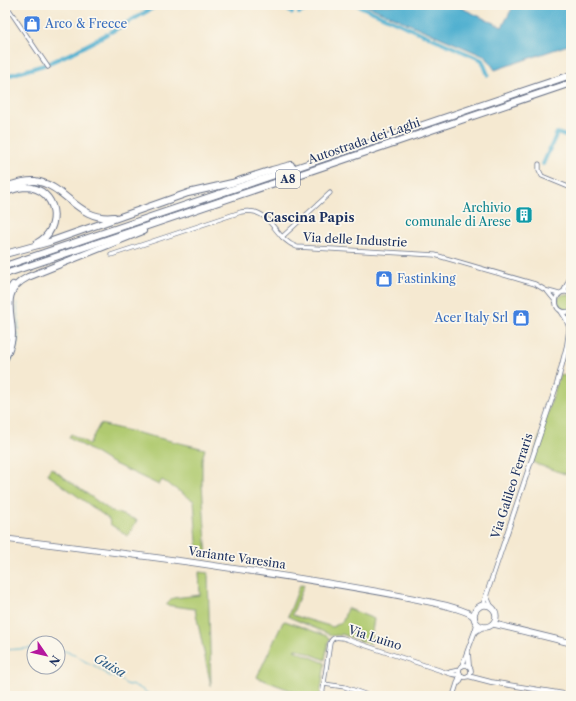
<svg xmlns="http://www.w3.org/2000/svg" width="576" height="701" font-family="'Libre Caslon Text',serif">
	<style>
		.green { fill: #b0ca70; stroke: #667c67 }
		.water { fill: #51b0d0; stroke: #367097 }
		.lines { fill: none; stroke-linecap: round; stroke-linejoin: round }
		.stream { stroke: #51b0d0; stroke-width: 1 }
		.canal { stroke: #51b0d0; stroke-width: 4 }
		.minor-casing { stroke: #677086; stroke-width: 5 }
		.tertiary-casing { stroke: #677086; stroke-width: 5.5 }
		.primary-casing { stroke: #677086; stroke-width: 7 }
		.motorway-casing { stroke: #677086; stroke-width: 8 }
		.minor { stroke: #fff; stroke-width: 3.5 }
		.tertiary { stroke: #fff; stroke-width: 4 }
		.primary { stroke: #fff; stroke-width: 5.5 }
		.motorway { stroke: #fff; stroke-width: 6 }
		.labels { text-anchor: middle; stroke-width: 3.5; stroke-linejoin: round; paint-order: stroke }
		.shield { fill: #fbf7ec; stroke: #5e6b89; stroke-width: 1 }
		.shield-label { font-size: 11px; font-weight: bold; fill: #1b2f5e }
		.shop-label { font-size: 12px; fill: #366cbe; stroke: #fbf7ec; text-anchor: start }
		.street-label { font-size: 12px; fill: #1b2f5e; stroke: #fbf7ec }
		.culture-label { font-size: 12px; fill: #0d838f; stroke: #fbf7ec; text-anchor: end }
		.neighbourhood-label { font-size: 13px; font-weight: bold; fill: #1b2f5e; stroke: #fbf7ec }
		.water-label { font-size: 13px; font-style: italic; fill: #2e5c86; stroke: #fbf7ec }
	</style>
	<rect width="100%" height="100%" fill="#fbf7ec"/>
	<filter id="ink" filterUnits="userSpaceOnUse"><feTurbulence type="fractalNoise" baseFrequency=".025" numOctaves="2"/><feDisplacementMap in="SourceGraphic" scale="8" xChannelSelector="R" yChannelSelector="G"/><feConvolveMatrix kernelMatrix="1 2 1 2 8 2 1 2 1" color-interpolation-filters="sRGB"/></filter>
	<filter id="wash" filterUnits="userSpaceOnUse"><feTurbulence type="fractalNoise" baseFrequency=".012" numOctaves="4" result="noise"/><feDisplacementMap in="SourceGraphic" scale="16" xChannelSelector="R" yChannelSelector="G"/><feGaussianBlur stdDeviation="0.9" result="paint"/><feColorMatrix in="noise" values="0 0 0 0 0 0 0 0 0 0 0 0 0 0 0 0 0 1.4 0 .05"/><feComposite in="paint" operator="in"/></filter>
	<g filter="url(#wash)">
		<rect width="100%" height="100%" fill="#f5e9d1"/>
		<g class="green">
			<path d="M564 294 571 295V309C563 312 557 307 558 298Z"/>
			<path d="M560 374 571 378V476L536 464 532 461Z"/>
			<path d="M100 424 205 449 202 459V484L207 558 198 556 194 501 162 480 159 485 108 461 69 437 71 434 89 444Z"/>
			<path d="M51 468 111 511 137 520 128 536 110 524 109 519 47 474Z"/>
			<path d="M199 572 208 573 211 686 195 609 166 605 173 598 200 595Z"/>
			<path d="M300 585H304L292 615 333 627 343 621 347 608 374 619 370 644 341 634 340 636 337 635 333 636 289 617 288 616Z"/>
			<path d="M285 621 327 636 330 639 328 643 325 660 298 649 294 650 325 663 320 696H306L258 678 257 677 283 622Z"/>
		</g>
		<path class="water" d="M365 5H455L502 27 514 5H571V44L495 70 486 57Z"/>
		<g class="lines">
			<g class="stream">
				<path d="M5 369C23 346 18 331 17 303"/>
				<path d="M35 643 38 642 43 643"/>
				<path d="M58 649 74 654 86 662 95 666 111 677 119 678 126 684 138 687 152 696"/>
				<path d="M5 650 32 648 34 644"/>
			</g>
			<g class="canal">
				<path d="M282 5 292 13"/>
				<path d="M357 5 482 60 488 75"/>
				<path d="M299 13 306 10 310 5"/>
				<path d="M111 32 158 5"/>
				<path d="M49 63 76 51 107 34"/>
				<path d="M10 75 44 65"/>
				<path d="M543 164 557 133 571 138"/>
			</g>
		</g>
	</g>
	<g filter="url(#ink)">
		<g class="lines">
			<g class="minor-casing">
				<g id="minor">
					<path d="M6 5 48 67"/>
					<path d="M539 164V170L542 176 571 188"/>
					<path d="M282 237 330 193"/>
					<path d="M111 255 241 212C272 206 272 238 297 247L435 255 535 284 547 291 556 302"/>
					<path d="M548 291 559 294"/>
					<path d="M450 672 459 670"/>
					<path d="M459 683 463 676"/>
					<path d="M324 684 345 687 370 696"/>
					<path d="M322 696 330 643C332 637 336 637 343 638L451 674 456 675 460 673"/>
					<path d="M453 696 460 674"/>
				</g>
			</g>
			<g class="tertiary-casing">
				<g id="tertiary">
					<path d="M564 291 571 276"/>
					<path d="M571 293C551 285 551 318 571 311"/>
					<path d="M561 311 566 319 569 327"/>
					<path d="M487 597 491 606"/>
					<path d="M483 605 557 384 567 345 571 316"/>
					<path d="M475 632 483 627"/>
					<path d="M468 653 469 666"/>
					<circle cx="465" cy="671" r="6"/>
					<path d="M462 666 475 631 477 624"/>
					<path d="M468 676 491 682 571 695"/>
				</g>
			</g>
			<g class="primary-casing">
				<g id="primary">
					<path d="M5 539C66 546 128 554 189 562 263 573 337 583 411 598 424 601 467 608 474 617"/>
					<circle cx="485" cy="616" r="11"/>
					<path d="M494 624 571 643"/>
				</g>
			</g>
			<g class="motorway-casing">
				<g id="motorway">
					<path d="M5 187C15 184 24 180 35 181 66 185 78 222 114 217"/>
					<path d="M5 192C12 190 19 187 26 187 57 188 64 229 37 243"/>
					<path d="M5 254 49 242 188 193 232 183 272 170 291 165"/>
					<path d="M5 266 571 75"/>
					<path d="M5 274 571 83"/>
					<path d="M5 296 13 285"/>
					<path d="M5 358C9 350 12 343 12 334 12 311 0 291 28 277L143 231"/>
				</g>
			</g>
			<use href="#minor" class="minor"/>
			<use href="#tertiary" class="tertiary"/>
			<use href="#primary" class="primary"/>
			<use href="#motorway" class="motorway"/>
		</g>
	</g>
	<defs>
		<g id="shop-square" transform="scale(0.9)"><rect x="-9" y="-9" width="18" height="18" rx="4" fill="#3f7fe0" stroke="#fbf7ec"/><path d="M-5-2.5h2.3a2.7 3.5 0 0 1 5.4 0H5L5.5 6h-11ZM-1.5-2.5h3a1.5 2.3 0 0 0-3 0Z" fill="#fff"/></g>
		<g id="building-square" transform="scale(0.9)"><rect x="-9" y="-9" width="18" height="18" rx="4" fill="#0f9aa8" stroke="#fbf7ec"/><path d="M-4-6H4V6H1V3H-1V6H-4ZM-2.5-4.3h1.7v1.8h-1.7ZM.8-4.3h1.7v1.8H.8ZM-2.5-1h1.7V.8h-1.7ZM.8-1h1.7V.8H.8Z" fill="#fff"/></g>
	</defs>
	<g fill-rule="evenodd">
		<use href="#shop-square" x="32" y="24"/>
		<use href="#building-square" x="524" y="215"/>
		<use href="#shop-square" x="384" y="279"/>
		<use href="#shop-square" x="521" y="318"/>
	</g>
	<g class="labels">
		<rect class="shield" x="276" y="170" width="24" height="18" rx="3"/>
		<g class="shield-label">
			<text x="288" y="183">A8</text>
		</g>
		<g class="shop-label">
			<text x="45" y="28">Arco &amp; Frecce</text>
			<text x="397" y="283">Fastinking</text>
			<text x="508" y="322" text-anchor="end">Acer Italy Srl</text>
		</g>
		<g class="street-label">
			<text transform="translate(364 141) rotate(-19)" y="4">Autostrada dei Laghi</text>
			<text transform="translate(355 240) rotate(3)" y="4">Via delle Industrie</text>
			<text transform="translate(512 486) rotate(-72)" y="4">Via Galileo Ferraris</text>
			<text transform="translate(237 558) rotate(8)" y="4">Variante Varesina</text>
			<text transform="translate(375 638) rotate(18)" y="4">Via Luino</text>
		</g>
		<g class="culture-label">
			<text x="511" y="212">Archivio<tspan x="511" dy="14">comunale di Arese</tspan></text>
		</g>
		<g class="neighbourhood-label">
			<text x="309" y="222">Cascina Papis</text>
		</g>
		<g class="water-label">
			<text transform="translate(110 665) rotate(30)" y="5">Guisa</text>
		</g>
	</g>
	<rect width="576" height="701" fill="none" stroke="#fbf7ec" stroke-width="20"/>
	<g transform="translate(46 655) rotate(124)"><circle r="19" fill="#fbf7ec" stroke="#a1a7b3"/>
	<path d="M0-3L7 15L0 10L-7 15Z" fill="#b5179e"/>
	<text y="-6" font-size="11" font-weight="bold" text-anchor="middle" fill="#1b2f5e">N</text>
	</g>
</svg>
